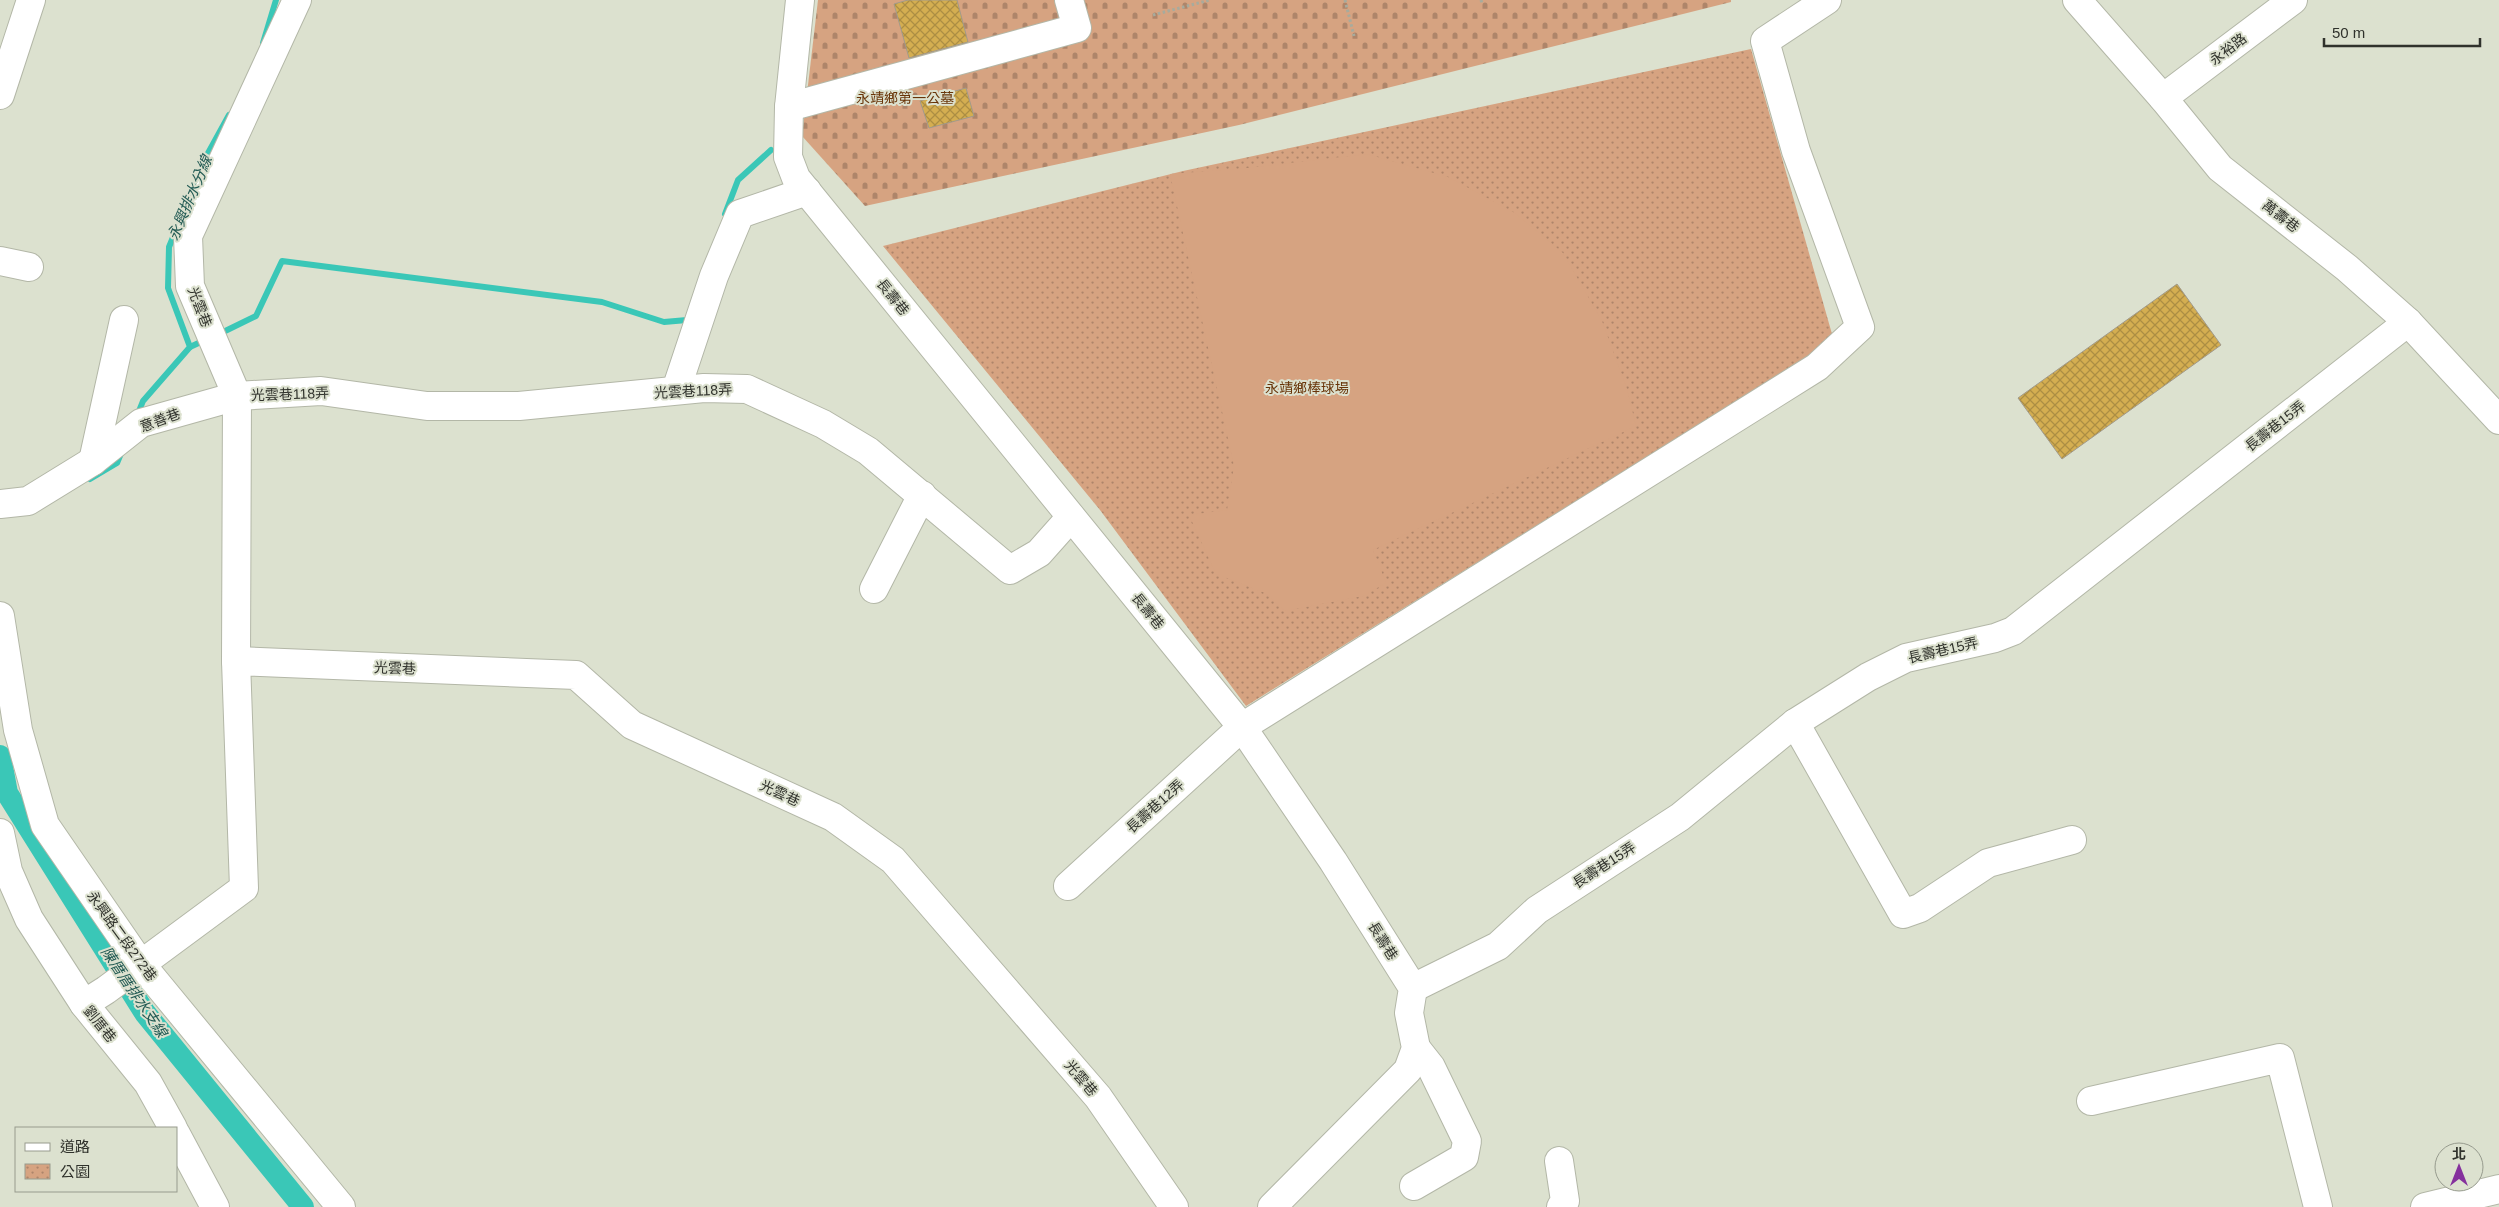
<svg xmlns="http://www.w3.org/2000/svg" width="2499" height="1207" font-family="Arial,'Noto Sans TC',sans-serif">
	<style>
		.cemetery { fill: url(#cemetery-stones) }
		.park { fill: url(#park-dots) }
		.garden { fill: #d6a381 }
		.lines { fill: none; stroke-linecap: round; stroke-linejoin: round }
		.stream { stroke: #3ac7b7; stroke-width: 6 }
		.canal { stroke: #3ac7b7; stroke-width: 22 }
		.building { fill: url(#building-cross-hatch); stroke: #a19a8b }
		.minor-casing { stroke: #b3b7a7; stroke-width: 30 }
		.path { stroke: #a7ab9d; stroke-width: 3; stroke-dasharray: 2.5 2.5; stroke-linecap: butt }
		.minor { stroke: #fff; stroke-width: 28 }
		.labels { text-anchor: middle; stroke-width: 4; stroke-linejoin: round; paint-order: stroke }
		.street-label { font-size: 14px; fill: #30322c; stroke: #dce1cf }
		.park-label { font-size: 14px; fill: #683408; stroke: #dce1cf }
		.water-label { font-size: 15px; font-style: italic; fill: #235b54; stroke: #dce1cf }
	</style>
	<defs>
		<pattern id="cemetery-stones" width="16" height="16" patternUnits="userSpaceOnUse" patternTransform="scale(1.25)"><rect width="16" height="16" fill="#d6a381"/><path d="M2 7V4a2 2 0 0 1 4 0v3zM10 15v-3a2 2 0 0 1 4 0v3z" fill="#ae856a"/></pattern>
		<pattern id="park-dots" width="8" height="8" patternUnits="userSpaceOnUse" patternTransform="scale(1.25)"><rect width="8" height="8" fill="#d6a381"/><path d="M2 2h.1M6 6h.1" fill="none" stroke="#ae856a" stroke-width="1.8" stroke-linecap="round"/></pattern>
		<pattern id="building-cross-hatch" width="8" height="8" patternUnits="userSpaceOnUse" patternTransform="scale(1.25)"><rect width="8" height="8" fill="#d4ae51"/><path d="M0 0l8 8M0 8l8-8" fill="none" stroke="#ac8e43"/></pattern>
	</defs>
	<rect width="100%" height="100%" fill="#dce1cf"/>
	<path class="cemetery" d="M818 0H1731V2L1239 125 865 206 802 136Z"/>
	<path class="park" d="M1751 49 1834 341 1246 706 1100 510 883 246 1183 171Z"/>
	<path class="garden" d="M1367 154 1448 177 1515 213 1563 253 1602 321 1627 389 1636 426 1373 550 1386 583 1363 596 1285 611 1265 593 1216 574 1189 515 1227 510 1234 466 1170 174 1247 168Z"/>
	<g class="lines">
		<g class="stream">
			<path d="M263 43 276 0"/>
			<path d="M725 214 738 180 771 150"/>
			<path d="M217 335 256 316 282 261 602 302 664 322 687 320 689 316"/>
			<path d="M190 347 205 340"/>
			<path d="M137 416 143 401 190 347 168 288 169 247 207 155 229 115"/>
			<path d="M90 479 117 463 122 451"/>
		</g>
		<path class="canal" d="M0 756 7 793 145 1013 303 1207"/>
	</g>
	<g class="building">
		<path d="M908 0H957L968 42 909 58 894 4Z"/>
		<path d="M966 88 974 116 929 128 920 101Z"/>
		<path d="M2177 284 2221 345 2062 459 2018 398Z"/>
	</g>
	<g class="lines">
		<g class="minor-casing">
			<g id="minor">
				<path d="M800 0 789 107 788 157 796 178 1242 727 1333 861 1413 988 1409 1013 1416 1048 1408 1070 1272 1207"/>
				<path d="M2077 0 2163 98 2220 168 2347 268 2408 322 2499 420"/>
				<path d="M0 95 31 0"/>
				<path d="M2163 98 2293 0"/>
				<path d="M789 107 1077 28 1069 0"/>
				<path d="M0 261 29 267"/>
				<path d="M676 390 714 276 740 214 807 191"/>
				<path d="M93 461 124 320"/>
				<path d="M0 504 28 501 93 461 141 423 237 396 321 391 427 406H519L704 388 747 389 823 424 868 451 1010 570 1039 553 1071 517"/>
				<path d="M874 589 922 495"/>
				<path d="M0 616 18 730 45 825 140 963 341 1207"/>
				<path d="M236 661 237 396 190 286 188 236 297 0"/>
				<path d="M1795 723 1903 914 1920 908 1988 863 2072 840"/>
				<path d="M0 833 8 871 29 919 84 1004 148 1083 173 1128"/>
				<path d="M1068 886 1242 727 1817 367 1860 327 1796 151 1765 41 1827 0"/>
				<path d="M1413 988 1498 946 1537 910 1680 817 1795 723 1868 677 1906 658 1995 638 2013 631 2408 322"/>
				<path d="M84 1004 106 990 244 888 236 661 576 675 632 725 833 817 893 860 1098 1097 1174 1207"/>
				<path d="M2091 1101 2280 1058 2318 1207"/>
				<path d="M176 1134 215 1207"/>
				<path d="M1559 1161 1565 1201 1561 1207"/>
				<path d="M1414 1186 1464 1157 1467 1141 1431 1067 1416 1048"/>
				<path d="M2425 1207 2499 1189"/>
			</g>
		</g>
		<g class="path">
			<path d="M1345 0 1354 36"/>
			<path d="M1481 0 1482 3"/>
			<path d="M1153 15 1210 0"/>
		</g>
		<use href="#minor" class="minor"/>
	</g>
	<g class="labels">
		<g class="street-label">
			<text transform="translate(2228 49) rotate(-37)" y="5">永裕路</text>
			<text transform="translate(2281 216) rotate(38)" y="5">萬壽巷</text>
			<text transform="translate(893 297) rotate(51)" y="5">長壽巷</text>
			<text transform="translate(200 307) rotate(69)" y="5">光雲巷</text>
			<text transform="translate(693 391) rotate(-3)" y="5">光雲巷118弄</text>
			<text transform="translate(290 394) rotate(-2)" y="5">光雲巷118弄</text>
			<text transform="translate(160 420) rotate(-20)" y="5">意善巷</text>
			<text transform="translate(2275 426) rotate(-38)" y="5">長壽巷15弄</text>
			<text transform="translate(1148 611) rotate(51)" y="5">長壽巷</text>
			<text transform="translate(1943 650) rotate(-13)" y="5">長壽巷15弄</text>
			<text transform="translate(395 668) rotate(2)" y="5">光雲巷</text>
			<text transform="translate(780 793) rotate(25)" y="5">光雲巷</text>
			<text transform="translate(1155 806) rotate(-42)" y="5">長壽巷12弄</text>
			<text transform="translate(1604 865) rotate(-33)" y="5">長壽巷15弄</text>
			<text transform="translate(122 936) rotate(54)" y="5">永興路二段272巷</text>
			<text transform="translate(1383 941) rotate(58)" y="5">長壽巷</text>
			<text transform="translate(100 1024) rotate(51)" y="5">劉厝巷</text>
			<text transform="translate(1081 1078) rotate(50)" y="5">光雲巷</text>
		</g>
		<g class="park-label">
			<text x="905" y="103">永靖鄉第一公墓</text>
			<text x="1307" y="393">永靖鄉棒球場</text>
		</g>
		<g class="water-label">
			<text transform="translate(190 198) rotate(-67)" y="5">永興排水分線</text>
			<text transform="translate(134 992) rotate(56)" y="5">陳厝厝排水支線</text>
		</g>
	</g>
	<rect x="15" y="1127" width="162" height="65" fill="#dce1cf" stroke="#979b8e"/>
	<rect x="25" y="1143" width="25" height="8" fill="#ffffff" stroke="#979b8e"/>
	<text x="60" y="1152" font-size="15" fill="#30322c">道路</text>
	<rect x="25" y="1164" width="25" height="15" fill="url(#park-dots)" stroke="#979b8e"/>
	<text x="60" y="1177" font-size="15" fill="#30322c">公園</text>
	<g transform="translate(2459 1167)"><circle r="24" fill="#dce1cf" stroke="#979b8e"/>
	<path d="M0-4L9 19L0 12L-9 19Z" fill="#85309d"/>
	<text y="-8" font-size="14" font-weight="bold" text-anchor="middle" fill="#30322c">北</text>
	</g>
	<path d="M2324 38v8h156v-8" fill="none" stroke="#30322c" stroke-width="2.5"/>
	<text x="2332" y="38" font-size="15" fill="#30322c" stroke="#dce1cf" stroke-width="4" paint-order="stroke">50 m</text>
</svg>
